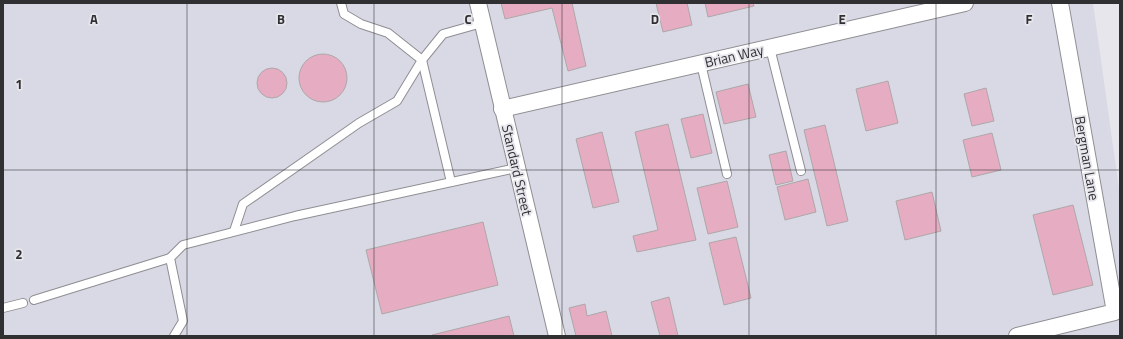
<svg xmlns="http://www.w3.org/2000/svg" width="1123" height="339" font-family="'Titillium Web',sans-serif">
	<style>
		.built { fill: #d9d9e5 }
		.building { fill: #e6adc2; stroke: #ada7a9 }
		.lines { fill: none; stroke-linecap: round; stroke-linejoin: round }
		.service-casing { stroke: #8e8e93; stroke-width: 10 }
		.minor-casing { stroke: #8e8e93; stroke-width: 18 }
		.service { stroke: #fff; stroke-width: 8 }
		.minor { stroke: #fff; stroke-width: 16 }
		.grid { fill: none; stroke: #303033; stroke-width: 1; stroke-opacity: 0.55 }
		.labels { text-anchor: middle; stroke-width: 3.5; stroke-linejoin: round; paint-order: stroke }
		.street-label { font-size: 14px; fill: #303033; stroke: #e6e6ec }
		.grid-label { font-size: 13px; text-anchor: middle; font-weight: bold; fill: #303033; stroke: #e6e6ec; stroke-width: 3.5; stroke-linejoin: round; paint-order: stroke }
	</style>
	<rect width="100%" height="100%" fill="#e6e6ec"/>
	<path class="built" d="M3 3H1093L1120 196V336H3Z"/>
	<g class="building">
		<path d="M501 3H572L586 66 568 71 552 8 505 19Z"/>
		<path d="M656 3H687L692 25 663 32Z"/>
		<path d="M705 3H753L754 6 708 17Z"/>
		<circle cx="323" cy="78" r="24"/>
		<circle cx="272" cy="83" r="15"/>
		<path d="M888 81 898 123 866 131 856 89Z"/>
		<path d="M748 84 756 117 724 124 716 92Z"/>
		<path d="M986 88 994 121 972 126 964 94Z"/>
		<path d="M703 114 712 153 691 158 681 119Z"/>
		<path d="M668 124 696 240 637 252 633 236 658 230 635 132Z"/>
		<path d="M825 125 848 221 827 226 804 130Z"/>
		<path d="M602 132 619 202 593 208 576 139Z"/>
		<path d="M992 133 1001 170 972 177 963 140Z"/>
		<path d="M786 151 793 181 776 185 769 155Z"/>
		<path d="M808 179 816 212 785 220 777 187Z"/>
		<path d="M727 181 738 227 708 234 697 188Z"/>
		<path d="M932 192 941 231 905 240 896 201Z"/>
		<path d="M1073 205 1093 285 1053 295 1033 215Z"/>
		<path d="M483 222 498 285 382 314 366 250Z"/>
		<path d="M736 237 751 298 724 305 709 243Z"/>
		<path d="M669 297 678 336H660L651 302Z"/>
		<path d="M585 304 587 316 606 311 612 336H576L569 308Z"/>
		<path d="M509 316 514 336H433L432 335Z"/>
	</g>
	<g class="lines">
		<g class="service-casing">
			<g id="service">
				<path d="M341 3 344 14 361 24 388 33 422 60 451 182"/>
				<path d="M770 48 801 171"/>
				<path d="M701 64 727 174"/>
				<path d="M234 231 243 204 359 123 397 101 422 60 443 34 482 23"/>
				<path d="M34 300 170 258"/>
				<path d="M3 308 23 303"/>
				<path d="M174 336 183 321 170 258 183 245 295 216 516 168"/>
			</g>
		</g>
		<g class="minor-casing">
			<g id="minor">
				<path d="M478 3 557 336"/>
				<path d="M502 109 965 3"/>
				<path d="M1017 336 1115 312 1060 3"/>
			</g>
		</g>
		<use href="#service" class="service"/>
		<use href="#minor" class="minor"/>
	</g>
	<path class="grid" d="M187 3V336M374 3V336M562 3V336M749 3V336M936 3V336M3 170H1120"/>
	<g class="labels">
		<g class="street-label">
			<text transform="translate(734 56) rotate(-13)" y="5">Brian Way</text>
			<text transform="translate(1087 158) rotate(80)" y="5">Bergman Lane</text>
			<text transform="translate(517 170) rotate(77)" y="5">Standard Street</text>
		</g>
	</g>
	<g class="grid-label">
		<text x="94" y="24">A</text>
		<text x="281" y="24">B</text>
		<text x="468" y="24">C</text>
		<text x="655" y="24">D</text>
		<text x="842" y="24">E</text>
		<text x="1029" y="24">F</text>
		<text x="19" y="89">1</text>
		<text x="19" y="259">2</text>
	</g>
	<rect width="1123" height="339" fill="none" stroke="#303033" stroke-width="8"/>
</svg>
